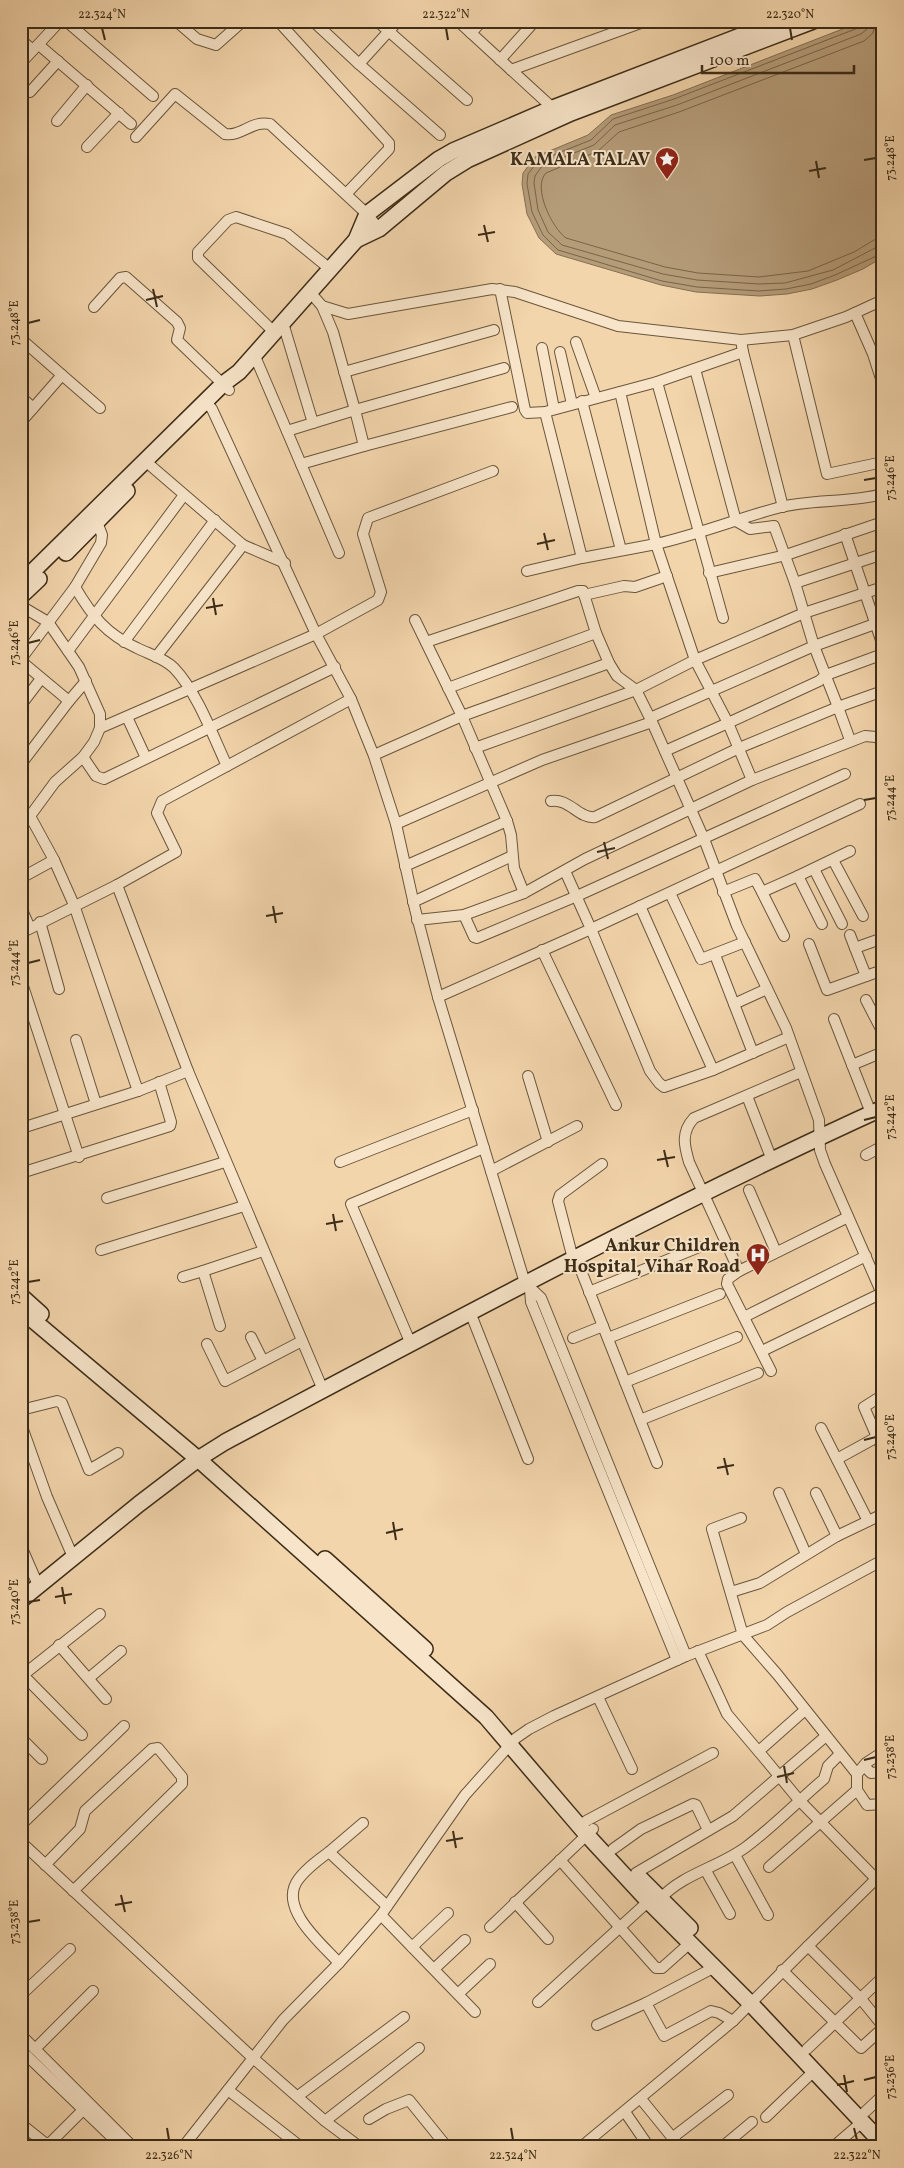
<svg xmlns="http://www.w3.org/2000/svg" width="904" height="2168" font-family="Vollkorn,serif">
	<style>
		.water { fill: #b59c79; stroke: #856f52 }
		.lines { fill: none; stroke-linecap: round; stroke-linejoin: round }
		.shore { stroke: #786448; stroke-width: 1 }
		.street-casing { stroke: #6a563c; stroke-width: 12 }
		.secondary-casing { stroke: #3c2c17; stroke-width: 18 }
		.street { stroke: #f7e4c9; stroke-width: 10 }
		.secondary { stroke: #f7e4c9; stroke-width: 15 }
		.ticks { fill: none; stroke: #3c2c17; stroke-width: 2 }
		.labels { text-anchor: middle; stroke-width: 4; stroke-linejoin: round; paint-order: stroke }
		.poi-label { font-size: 18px; font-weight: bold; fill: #3c2c17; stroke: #f7e4c9; text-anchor: end }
		.neatline { fill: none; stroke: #3c2c17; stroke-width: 2 }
		.ticks-label { font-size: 12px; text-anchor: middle; fill: #3c2c17 }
	</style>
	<rect width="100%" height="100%" fill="#f3d5ac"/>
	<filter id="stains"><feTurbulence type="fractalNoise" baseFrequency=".004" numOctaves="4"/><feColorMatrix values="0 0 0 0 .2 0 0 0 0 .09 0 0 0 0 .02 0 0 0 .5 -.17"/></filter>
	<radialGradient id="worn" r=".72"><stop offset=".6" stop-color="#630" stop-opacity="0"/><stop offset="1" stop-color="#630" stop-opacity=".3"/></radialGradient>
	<path class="water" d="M863 21H883V257L863 269 837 280 812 289 787 294 760 296 696 292 661 285 556 254 539 238 527 214 522 184 523 173 535 157 588 135 611 115 673 95Z"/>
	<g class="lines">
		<g class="shore">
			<path d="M862 21 858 28 674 99 613 119 591 140 538 161 528 174 527 184 532 212 543 235 558 250 662 281 697 287 759 291 786 289 811 284 835 275 883 253"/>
			<path d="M869 21 867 29 861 34 677 105 615 125 594 145 542 166 535 176 534 183 538 210 548 232 562 245 663 274 697 280 759 284 785 283 833 270 877 247 883 246"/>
			<path d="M876 21 873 33 864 41 679 112 619 132 598 151 546 173C532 187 552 228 566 238L665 267 698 273 759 277 808 271 854 252 874 240 883 239"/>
		</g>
		<g class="street-casing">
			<g id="street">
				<path d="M66 21 153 96"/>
				<path d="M176 21 197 39 216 45 243 21"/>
				<path d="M278 21 389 143V149L346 194"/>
				<path d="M313 21 359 64 398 21"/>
				<path d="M377 21 467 100"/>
				<path d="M458 21 556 111"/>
				<path d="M471 33 482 21"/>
				<path d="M21 40 33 50"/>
				<path d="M39 45 131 124"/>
				<path d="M500 60 535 21"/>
				<path d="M21 63 60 21"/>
				<path d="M359 64 440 135"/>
				<path d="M511 70 646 21"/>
				<path d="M30 92 58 61"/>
				<path d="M57 121 87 85"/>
				<path d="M136 137 175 94 225 134C241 137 252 120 270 124L367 214 379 229"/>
				<path d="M87 147 119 113"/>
				<path d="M500 289 525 410 527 413 545 412 657 382 743 352 741 340"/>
				<path d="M309 291 322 306 348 314 492 289 515 292 618 326 741 340 793 335 846 317 883 300"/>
				<path d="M322 306 333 332 355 410 504 368"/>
				<path d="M94 307 120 278 126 277 177 322 180 328 177 340 229 390"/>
				<path d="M855 313 873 354 883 385"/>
				<path d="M283 323 313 423"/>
				<path d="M274 332 198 258V252L228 220 236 217 287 234 330 269"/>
				<path d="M793 335 827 474 883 462"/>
				<path d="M21 339 62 375 21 422"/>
				<path d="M576 342 596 398"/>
				<path d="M542 348 554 409"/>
				<path d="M560 352 572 404"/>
				<path d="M743 352 783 507"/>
				<path d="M254 354 339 553"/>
				<path d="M695 369 736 521 750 529 774 526 795 583"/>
				<path d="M344 372 494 330"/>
				<path d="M62 375 100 408"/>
				<path d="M657 382 723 618"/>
				<path d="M620 392 656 544C700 534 739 518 781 507 814 499 849 503 883 494"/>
				<path d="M21 397 33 408"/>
				<path d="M205 401 212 409 316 634 351 699 374 756 396 824 415 909 438 997 525 1283 541 1298 686 1656"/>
				<path d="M582 401 621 550"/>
				<path d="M545 412 582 558"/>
				<path d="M287 431 355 410 364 446 512 407"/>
				<path d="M301 464 364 446"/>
				<path d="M151 466 243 545 156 657"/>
				<path d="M845 534 883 646"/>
				<path d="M243 545 285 563"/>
				<path d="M883 554 795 583 814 646 838 707 883 691"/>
				<path d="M527 571 582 558 656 544 695 660 728 723 819 681 826 675 883 654"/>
				<path d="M709 573 786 555 883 522"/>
				<path d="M75 587C92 616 106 634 137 648 149 654 164 658 174 668 197 692 213 736 227 766"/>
				<path d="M584 595 624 586 635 587 667 576"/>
				<path d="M21 606 48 622 79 667 100 714V728L94 742 83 757 55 782 30 816"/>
				<path d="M415 620 462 716 507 821 511 835 514 868 524 893"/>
				<path d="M124 642 215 520"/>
				<path d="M426 642 578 591H583L596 633 609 663 617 676 636 690 652 722 704 839 737 926 786 1028 819 1120 820 1150 825 1164 883 1296"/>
				<path d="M68 651 184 495"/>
				<path d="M21 659 75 587 101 543 102 535 97 522"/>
				<path d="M21 661 69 701 21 764"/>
				<path d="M448 688 596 633"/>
				<path d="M69 701 86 681"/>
				<path d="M21 705 40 680"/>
				<path d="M127 717 146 758"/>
				<path d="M650 718 814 646 883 621"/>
				<path d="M100 728 316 634 378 600 381 592 363 534 368 518 493 471"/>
				<path d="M475 748 636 690 695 660 804 613 883 587"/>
				<path d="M665 751 728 723 752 780"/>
				<path d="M374 755 462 716 609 663"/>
				<path d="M83 757 96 776 104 779 335 667"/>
				<path d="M551 801C569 798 579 819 595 817L739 748 838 707 850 740"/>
				<path d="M396 824 542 760 652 722"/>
				<path d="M21 828 30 816 54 860 74 905 138 1091"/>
				<path d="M833 860 863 916"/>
				<path d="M405 866 507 821"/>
				<path d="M814 869 842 924"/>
				<path d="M21 878 54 860"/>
				<path d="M117 885 176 852 157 813 162 801 351 699"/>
				<path d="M723 892 755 879 762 892"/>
				<path d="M670 893 701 959 745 942"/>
				<path d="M413 902 512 856"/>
				<path d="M640 906 713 1070 789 1037"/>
				<path d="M21 908 30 928"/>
				<path d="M464 915 474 937 477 938 577 896 845 774"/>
				<path d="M417 920 464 915 524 893 585 859 752 780 865 736 876 737 883 741"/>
				<path d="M40 922 59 989"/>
				<path d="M822 924 798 876 850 851"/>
				<path d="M21 933 117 885 188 1071 323 1390"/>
				<path d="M850 935 855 948"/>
				<path d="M784 936 762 892 798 876"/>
				<path d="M809 944 827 990 883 970"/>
				<path d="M542 950 616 1105"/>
				<path d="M715 955 753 1053"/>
				<path d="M866 976 855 948 883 938"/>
				<path d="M21 980 79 1157"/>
				<path d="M438 997 591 929 565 871"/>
				<path d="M866 1000 883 1033"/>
				<path d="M734 1004 767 989"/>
				<path d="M834 1019 871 1113"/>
				<path d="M76 1040 96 1104"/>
				<path d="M852 1065 883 1052"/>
				<path d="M713 1070 664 1087 659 1083 650 1071 591 929 860 804"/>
				<path d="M528 1076 548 1142"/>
				<path d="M747 1096 772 1160"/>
				<path d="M21 1114 25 1127 21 1128"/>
				<path d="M25 1127 138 1091 188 1071"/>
				<path d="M866 1155 883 1146"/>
				<path d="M340 1162 473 1110"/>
				<path d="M602 1164 560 1195 558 1201 573 1259 580 1268 657 1463"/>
				<path d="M491 1171 577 1126"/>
				<path d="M21 1173 170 1126 171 1122 159 1082"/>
				<path d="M749 1190 776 1252"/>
				<path d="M881 1193 883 1192"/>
				<path d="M107 1198 225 1162"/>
				<path d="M101 1250 244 1206"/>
				<path d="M739 1271 689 1162C684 1145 681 1132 694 1118L801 1072"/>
				<path d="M183 1277 203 1271"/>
				<path d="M530 1289 531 1302 677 1660"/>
				<path d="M589 1292 699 1247"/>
				<path d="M470 1312 528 1459"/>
				<path d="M744 1317 866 1256"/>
				<path d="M220 1326 203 1271 263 1251"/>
				<path d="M251 1337 263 1361"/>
				<path d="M573 1338 603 1326"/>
				<path d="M608 1338 720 1294"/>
				<path d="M207 1344 225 1381 302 1341"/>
				<path d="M411 1344 351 1204 484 1148"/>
				<path d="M762 1351 882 1293"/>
				<path d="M771 1371 727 1284 728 1279 739 1271 848 1217"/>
				<path d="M625 1382 737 1337"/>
				<path d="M21 1410 57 1401 62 1403 89 1470 118 1453"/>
				<path d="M640 1420 758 1373"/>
				<path d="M21 1424 47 1497 73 1557"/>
				<path d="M821 1428 868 1521"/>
				<path d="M877 1437 883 1449"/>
				<path d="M837 1459 877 1437 864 1407 883 1395"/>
				<path d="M779 1493 806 1554"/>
				<path d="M816 1493 837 1536"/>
				<path d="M741 1518 712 1529 743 1635 777 1674 857 1774 866 1763 883 1752"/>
				<path d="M21 1546 38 1585"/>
				<path d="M731 1592 760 1583 837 1536 883 1514"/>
				<path d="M59 1645 106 1699"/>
				<path d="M698 1651 727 1714 759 1752"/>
				<path d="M21 1673 82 1735"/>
				<path d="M23 1675 100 1614"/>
				<path d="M89 1678 121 1651"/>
				<path d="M598 1697 632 1769"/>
				<path d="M805 1710 760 1750V1753L799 1800 883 1886"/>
				<path d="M21 1738 42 1759"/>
				<path d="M864 1766 871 1773 883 1772"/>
				<path d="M857 1790 867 1805 883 1804"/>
				<path d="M586 1821 713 1753"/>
				<path d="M363 1823 329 1852 387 1906"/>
				<path d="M21 1825 124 1726"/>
				<path d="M21 1842 253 2058 325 2121 360 2147"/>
				<path d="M613 1849 641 1829 693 1804 696 1805 708 1830"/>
				<path d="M329 1852C318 1860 303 1871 296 1883 281 1911 323 1945 339 1963"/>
				<path d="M735 1855 768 1915"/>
				<path d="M560 1860 656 1968H662L690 1943"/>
				<path d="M45 1865 80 1829 85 1811 152 1749 158 1748 182 1777V1784L73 1891"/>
				<path d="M769 1867 857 1790V1774"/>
				<path d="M706 1871 730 1914"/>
				<path d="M636 1873 733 1816 826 1736"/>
				<path d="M661 1898C683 1874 719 1867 746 1847 773 1827 798 1801 824 1779L828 1766 840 1754"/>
				<path d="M515 1902 548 1939"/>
				<path d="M381 1915 475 2012"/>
				<path d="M490 1927 593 1829"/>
				<path d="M808 1946 876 1879"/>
				<path d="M412 1947 448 1913"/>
				<path d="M434 1969 465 1940"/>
				<path d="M782 1970 861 2048 883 2028"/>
				<path d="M458 1994 490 1964"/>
				<path d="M21 1995 70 1949"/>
				<path d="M538 2002 652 1898"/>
				<path d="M646 2003 664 2036 711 2011 719 2013 733 2021"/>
				<path d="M597 2025 646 2003 715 1967"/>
				<path d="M21 2035 133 2147"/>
				<path d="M35 2049 93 1991"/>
				<path d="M807 2049 883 1977"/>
				<path d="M21 2050 122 2147"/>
				<path d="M228 2090 301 2147"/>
				<path d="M298 2096 404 2017"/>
				<path d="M641 2099 680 2147"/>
				<path d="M625 2112 649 2147"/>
				<path d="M865 2112 883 2095"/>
				<path d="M766 2117 814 2071"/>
				<path d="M369 2119 386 2109 409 2100 447 2147"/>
				<path d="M325 2121 419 2048"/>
				<path d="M21 2124 46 2144 51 2142 83 2110"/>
				<path d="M672 2138 728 2095"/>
				<path d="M183 2147 283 2020 339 1963 381 1915 465 1795 516 1738 529 1729 554 1716 686 1656 767 1625 787 1612 883 1560"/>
				<path d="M581 2147 733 2021 808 1946 861 1999 883 2026"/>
				<path d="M722 2147 752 2122"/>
				<path d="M833 2147 862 2122"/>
			</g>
		</g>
		<g class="secondary-casing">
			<g id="secondary">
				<path d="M356 240 379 229 446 173 467 160 571 113 813 21"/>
				<path d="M66 553 127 491"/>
				<path d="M21 583 223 384 239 372 356 240 367 214 439 159 453 151 553 108 779 21"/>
				<path d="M21 596 39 579"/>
				<path d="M21 1296 41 1314"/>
				<path d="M21 1310 198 1459 486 1717 587 1835 648 1901 750 2003 883 2144"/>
				<path d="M325 1559 425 1649"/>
				<path d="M21 1600 139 1504 198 1459 225 1442C442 1327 659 1210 883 1108"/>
				<path d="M639 1877 690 1928"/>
			</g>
		</g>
		<use href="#street" class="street"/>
		<use href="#secondary" class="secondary"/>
	</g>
	<path class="ticks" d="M102 28 105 40M446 28 448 40M790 28 792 40M864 160 876 158M816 161 819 178M809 171 826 168M484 225 488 242M478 235 495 232M153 289 157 307M146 300 163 296M28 323 40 320M864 480 876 478M544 533 548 550M537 544 555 540M213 598 216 615M206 608 223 605M28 643 40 640M864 800 876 798M604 842 608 859M597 852 615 848M273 906 276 923M266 916 283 913M28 963 40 960M864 1120 876 1117M664 1150 668 1167M657 1160 675 1157M333 1214 336 1231M326 1224 343 1221M28 1282 40 1280M864 1440 876 1437M724 1458 728 1475M717 1468 734 1465M393 1522 396 1540M386 1533 403 1529M62 1587 65 1604M55 1597 72 1594M28 1602 40 1600M864 1760 876 1757M784 1766 787 1783M777 1777 794 1773M453 1831 456 1848M446 1841 463 1838M121 1895 125 1912M115 1905 132 1902M28 1922 40 1920M844 2075 847 2092M864 2080 876 2077M837 2085 854 2081M167 2128 169 2140M511 2128 513 2140M854 2128 857 2140"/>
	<defs>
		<g id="sight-pin" transform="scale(1.25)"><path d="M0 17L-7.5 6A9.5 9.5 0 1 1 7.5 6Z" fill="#8f2418" stroke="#f7e4c9"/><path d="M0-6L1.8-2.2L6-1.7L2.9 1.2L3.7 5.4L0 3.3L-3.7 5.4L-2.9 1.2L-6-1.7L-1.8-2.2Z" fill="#fff"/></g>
		<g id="hospital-pin" transform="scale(1.25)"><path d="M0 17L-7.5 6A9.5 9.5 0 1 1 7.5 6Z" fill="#8f2418" stroke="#f7e4c9"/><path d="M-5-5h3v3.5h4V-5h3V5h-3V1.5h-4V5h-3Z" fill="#fff"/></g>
	</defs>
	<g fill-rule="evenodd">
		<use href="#sight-pin" x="667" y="159"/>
		<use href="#hospital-pin" x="758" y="1255"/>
	</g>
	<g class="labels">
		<g class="poi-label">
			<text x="650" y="165">KAMALA TALAV</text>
			<text x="740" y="1251">Ankur Children<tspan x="740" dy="21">Hospital, Vihar Road</tspan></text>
		</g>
	</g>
	<rect width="904" height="2168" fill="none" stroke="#f3d5ac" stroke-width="55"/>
	<path d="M702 65v8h152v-8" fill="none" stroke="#3c2c17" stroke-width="2.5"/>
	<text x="709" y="65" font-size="15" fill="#3c2c17" stroke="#f7e4c9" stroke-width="4" paint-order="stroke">100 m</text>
	<rect x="28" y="28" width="848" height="2112" class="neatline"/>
	<g class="ticks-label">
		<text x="102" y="18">22.324°N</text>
		<text x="446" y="18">22.322°N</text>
		<text x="790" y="18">22.320°N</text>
		<text transform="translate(890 158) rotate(-90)" y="4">73.248°E</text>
		<text transform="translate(14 323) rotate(-90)" y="4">73.248°E</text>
		<text transform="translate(890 478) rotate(-90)" y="4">73.246°E</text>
		<text transform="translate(14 643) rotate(-90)" y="4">73.246°E</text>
		<text transform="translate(890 798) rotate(-90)" y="4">73.244°E</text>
		<text transform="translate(14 963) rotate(-90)" y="4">73.244°E</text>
		<text transform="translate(890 1117) rotate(-90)" y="4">73.242°E</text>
		<text transform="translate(14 1282) rotate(-90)" y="4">73.242°E</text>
		<text transform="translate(890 1437) rotate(-90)" y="4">73.240°E</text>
		<text transform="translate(14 1602) rotate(-90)" y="4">73.240°E</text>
		<text transform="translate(890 1757) rotate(-90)" y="4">73.238°E</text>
		<text transform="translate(14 1922) rotate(-90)" y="4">73.238°E</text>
		<text transform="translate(890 2077) rotate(-90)" y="4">73.236°E</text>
		<text x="169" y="2159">22.326°N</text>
		<text x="513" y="2159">22.324°N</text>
		<text x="857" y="2159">22.322°N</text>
	</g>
	<rect width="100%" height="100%" filter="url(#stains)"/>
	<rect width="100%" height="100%" fill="url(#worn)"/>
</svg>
